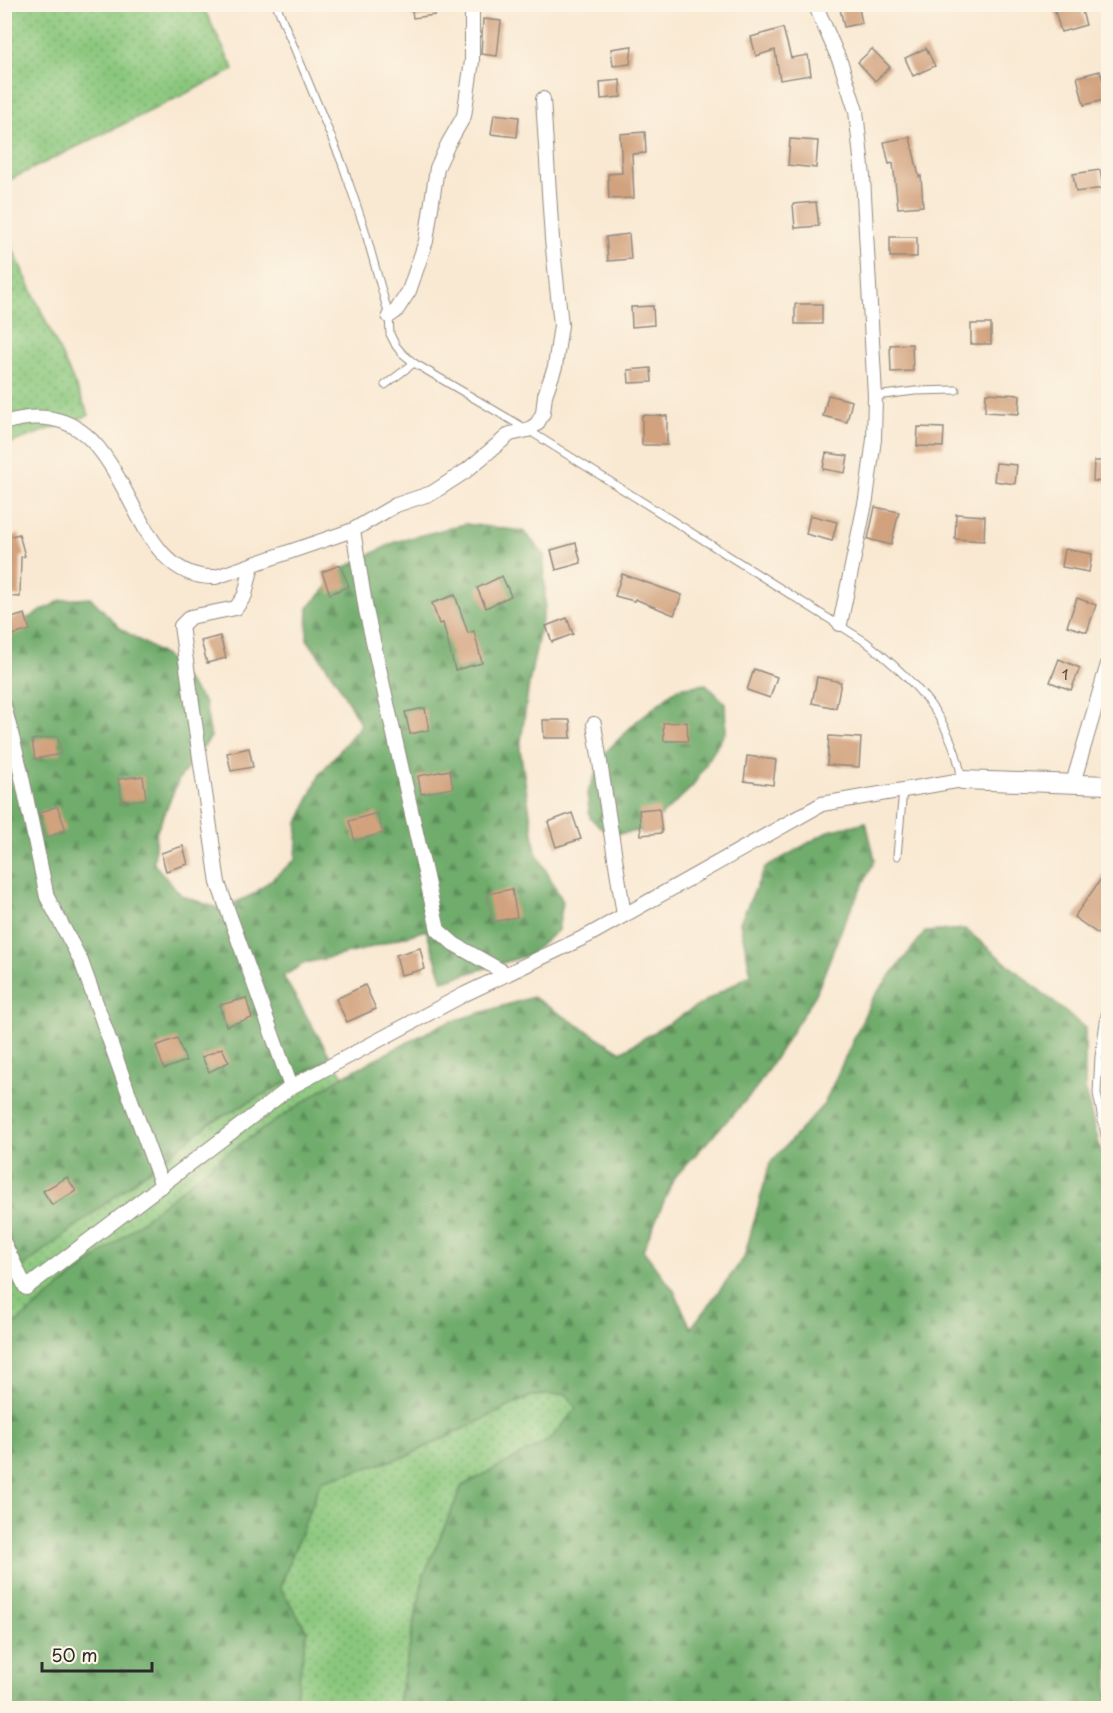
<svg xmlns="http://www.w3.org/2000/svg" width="1113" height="1713" font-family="'Playpen Sans',sans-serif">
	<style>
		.grass { fill: url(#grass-dots); stroke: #5a7954; stroke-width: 1.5 }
		.forest { fill: url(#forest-firs); stroke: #4d6c4c; stroke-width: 1.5 }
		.building { fill: #d2a27e }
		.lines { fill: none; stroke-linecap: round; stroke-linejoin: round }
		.service-casing { stroke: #928a7f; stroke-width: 9 }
		.minor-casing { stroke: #928a7f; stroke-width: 16 }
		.tertiary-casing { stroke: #928a7f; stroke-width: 20 }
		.service { stroke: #fff; stroke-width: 7 }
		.minor { stroke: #fff; stroke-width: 14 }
		.tertiary { stroke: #fff; stroke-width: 18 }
		.labels { text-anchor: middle; stroke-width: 4.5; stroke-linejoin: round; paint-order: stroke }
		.number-label { font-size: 15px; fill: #554940 }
	</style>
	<defs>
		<pattern id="grass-dots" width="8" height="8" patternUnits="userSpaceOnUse" patternTransform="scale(1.5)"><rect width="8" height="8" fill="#8ac77d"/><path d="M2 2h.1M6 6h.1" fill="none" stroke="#71a267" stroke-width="1.8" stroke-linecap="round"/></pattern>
		<pattern id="forest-firs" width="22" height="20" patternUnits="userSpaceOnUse" patternTransform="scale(1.5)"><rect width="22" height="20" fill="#6fac6c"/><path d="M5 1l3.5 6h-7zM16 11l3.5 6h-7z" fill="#5b8c59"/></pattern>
	</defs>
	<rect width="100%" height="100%" fill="#fcf5e5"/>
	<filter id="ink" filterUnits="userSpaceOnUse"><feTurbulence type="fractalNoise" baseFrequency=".0167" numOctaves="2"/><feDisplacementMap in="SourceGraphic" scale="12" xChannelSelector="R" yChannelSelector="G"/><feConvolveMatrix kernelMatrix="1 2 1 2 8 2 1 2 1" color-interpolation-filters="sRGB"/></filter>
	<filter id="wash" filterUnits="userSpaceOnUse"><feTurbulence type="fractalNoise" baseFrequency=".008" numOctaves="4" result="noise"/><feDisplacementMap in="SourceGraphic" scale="24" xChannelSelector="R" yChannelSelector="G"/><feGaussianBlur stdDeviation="1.35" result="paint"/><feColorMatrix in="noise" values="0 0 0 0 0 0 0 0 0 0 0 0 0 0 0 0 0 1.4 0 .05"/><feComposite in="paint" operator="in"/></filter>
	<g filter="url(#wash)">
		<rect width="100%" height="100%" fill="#f9e9d3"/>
		<g class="grass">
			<path d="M5 4 202 5 234 70 5 182Z"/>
			<path d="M4 230 89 415 5 445H4Z"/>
			<path d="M331 1058 343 1076 224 1155 5 1332V1281L210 1123Z"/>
			<path d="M568 1394 577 1409 550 1440 462 1486 424 1575 397 1708H294L307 1631 280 1588 320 1481 407 1456 531 1396Z"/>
		</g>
		<g class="forest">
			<path d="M465 524 523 531 544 554 545 606 529 683 520 749 536 852 563 902 558 930 529 955 443 981 426 930 359 951 305 963 283 976 331 1058 210 1123 5 1281V624L13 626 62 600 91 598 121 629 167 657 205 703 211 737 179 779 156 833 154 864 182 896 221 909 254 894 296 859 298 823 320 774 361 725 336 680 307 639 308 608 344 568 395 542Z"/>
			<path d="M706 684 725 703 726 731 692 787 646 830 610 835 590 818 587 793 606 752 637 721 678 688Z"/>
			<path d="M866 822 875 860 844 923 816 994 755 1090 674 1178 643 1250 674 1291 691 1328 744 1258 770 1163 824 1104 872 999 925 932 965 929 1085 1028V1091L1108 1177V1708H397L424 1575 462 1486 550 1440 576 1409 567 1394 531 1396 407 1456 321 1481 280 1587 307 1631 294 1708H5V1332L224 1155 343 1076 443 1024 533 997 621 1052 751 974 740 922 765 868 829 831Z"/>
		</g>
		<g id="blocks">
			<g class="building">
				<path d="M411 4H434L435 15 413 18Z"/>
				<path d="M839 4H858L862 23 844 27Z"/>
				<path d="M1053 4H1080L1086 25 1061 32Z"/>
				<path d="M483 19 501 21 497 56 481 54Z"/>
				<path d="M783 28 791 58 808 55 811 75 780 80 775 50 756 56 751 37Z"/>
				<path d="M632 46 630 64 613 66 611 49Z"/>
				<path d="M926 48 935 66 913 76 905 58Z"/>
				<path d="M872 49 890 67 875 81 858 62Z"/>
				<path d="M1100 71 1108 99 1084 105 1077 77Z"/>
				<path d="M620 80 621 97 601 99 600 82Z"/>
				<path d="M494 114 519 117 517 137 491 134Z"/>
				<path d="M645 132 646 153 632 154 634 198 609 199 608 174 622 173 620 134Z"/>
				<path d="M910 137 919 177 921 176 923 206 898 208 893 163 889 164 884 142Z"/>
				<path d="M790 139 818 141 816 168 788 165Z"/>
				<path d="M1100 170 1103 188 1076 192 1073 174Z"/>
				<path d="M816 202 819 226 795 228 793 204Z"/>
				<path d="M629 234 631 259 608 261 606 237Z"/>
				<rect x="890" y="237" width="27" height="20"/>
				<rect x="795" y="304" width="27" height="20"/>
				<path d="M653 306 654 325 632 327 631 307Z"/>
				<rect x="971" y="324" width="20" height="20"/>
				<path d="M912 344 913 371 891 372 890 345Z"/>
				<path d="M651 368 652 382 629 383 628 370Z"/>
				<path d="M986 393 1020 395 1019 414 985 412Z"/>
				<path d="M828 395 852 401 847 422 823 416Z"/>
				<path d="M642 415 667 416V445H642Z"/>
				<path d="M918 427 944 428 943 447 917 446Z"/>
				<path d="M826 453 848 456 845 473 823 469Z"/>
				<path d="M1094 461H1108V482L1093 481Z"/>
				<path d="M996 463 1017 465 1015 484 994 481Z"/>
				<path d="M875 507 899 512 891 545 868 539Z"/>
				<path d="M956 514 985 516 984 541 955 539Z"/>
				<path d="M810 515 837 522 832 541 806 534Z"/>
				<path d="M19 534 25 556 21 557 20 597 4 596V538Z"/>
				<path d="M576 543 581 563 556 570 551 550Z"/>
				<path d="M1065 549 1092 554 1089 572 1062 567Z"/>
				<path d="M340 565 349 586 330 594 322 572Z"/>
				<path d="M622 574 682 595 674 615 635 599 634 601 615 596Z"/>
				<path d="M502 576 511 596 486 608 477 588Z"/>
				<path d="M455 595 468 633 474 631 482 663 455 670 443 623 439 624 432 603Z"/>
				<path d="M1077 598 1096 605 1087 632 1067 626Z"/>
				<path d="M25 614 30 630 13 635 8 619Z"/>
				<path d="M567 618 573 634 552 642 546 626Z"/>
				<path d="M220 636 226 658 207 663 201 641Z"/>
				<path d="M1059 659 1080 668 1071 690 1050 682Z"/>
				<path d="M754 669 777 677 770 698 747 690Z"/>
				<path d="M817 677 841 682 836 708 812 703Z"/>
				<path d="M425 708 429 730 410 734 405 712Z"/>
				<path d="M543 720H570L571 738H544Z"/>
				<path d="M687 722 688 741H664L663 723Z"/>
				<path d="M58 736 61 754 35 759 32 740Z"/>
				<path d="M829 736 861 738 859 767 827 765Z"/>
				<path d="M249 748 253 767 231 771 227 753Z"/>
				<path d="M747 756 776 760 773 785 744 781Z"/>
				<path d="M450 770 453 788 421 794 418 776Z"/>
				<path d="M143 776 146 799 122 802 118 779Z"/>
				<path d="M57 806 66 830 46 838 39 813Z"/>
				<path d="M659 808 662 833 641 835 639 810Z"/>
				<path d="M377 813 383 833 355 841 349 821Z"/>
				<path d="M572 813 581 839 556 847 548 822Z"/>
				<path d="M183 846 188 864 166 871 161 853Z"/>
				<path d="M1108 869V925L1101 936 1074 917Z"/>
				<path d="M512 889 517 917 493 922 487 894Z"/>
				<path d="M420 948 425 969 401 975 396 955Z"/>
				<path d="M365 985 376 1009 347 1022 336 999Z"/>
				<path d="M246 998 252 1018 226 1026 220 1005Z"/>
				<path d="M177 1038 186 1061 164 1069 156 1046Z"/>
				<path d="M222 1048 229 1062 209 1072 202 1057Z"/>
				<path d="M67 1177 76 1191 52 1205 43 1191Z"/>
			</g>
		</g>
	</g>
	<g filter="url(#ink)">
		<use href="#blocks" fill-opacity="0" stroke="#928a7f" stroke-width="1.5"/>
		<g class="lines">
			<g class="service-casing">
				<g id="service">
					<path d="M276 4 342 163 364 227 389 316 390 334 396 346 402 353 414 363 528 430 866 642C913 679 952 717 962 780"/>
					<path d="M385 385 414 363"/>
					<path d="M875 396 915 391 956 390"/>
					<path d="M897 856 903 790"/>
					<path d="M1108 995 1099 1057 1097 1093 1108 1151"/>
				</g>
			</g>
			<g class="minor-casing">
				<g id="minor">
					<path d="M815 4 841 64 856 111 863 177 875 396 874 439 866 499 840 624"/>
					<path d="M1108 4V6"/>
					<path d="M389 316 396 311 409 291 426 241 437 168 448 144 464 116 472 61V4"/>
					<path d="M4 423C139 382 115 582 216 577L353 530"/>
					<path d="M252 565 245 595 236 608 190 617 181 626 218 883 291 1087"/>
					<path d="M4 706 20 768 47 897 81 961 162 1186"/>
					<path d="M594 724 624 915"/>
					<path d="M1073 783 1108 664"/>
					<path d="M507 974 454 944 438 930 366 610 353 530 396 505 432 493 466 471 510 434 528 430 537 424 543 413 545 395 555 367 561 325 552 239 543 99"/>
					<path d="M4 1243 26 1288 291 1087 465 994 589 935 822 804 962 780"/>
				</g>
			</g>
			<g class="tertiary-casing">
				<path id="tertiary" d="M962 780 1108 785"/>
			</g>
			<use href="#service" class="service"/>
			<use href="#minor" class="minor"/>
			<use href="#tertiary" class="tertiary"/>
		</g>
	</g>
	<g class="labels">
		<g class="number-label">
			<text x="1065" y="680">1</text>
		</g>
	</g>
	<rect width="1113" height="1713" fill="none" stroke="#fcf5e5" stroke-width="24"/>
	<path d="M42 1662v9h110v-9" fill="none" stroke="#2b2b2b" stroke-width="3"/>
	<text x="51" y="1662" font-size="18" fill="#2b2b2b" stroke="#fcf5e5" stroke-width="4.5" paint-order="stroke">50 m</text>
</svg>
